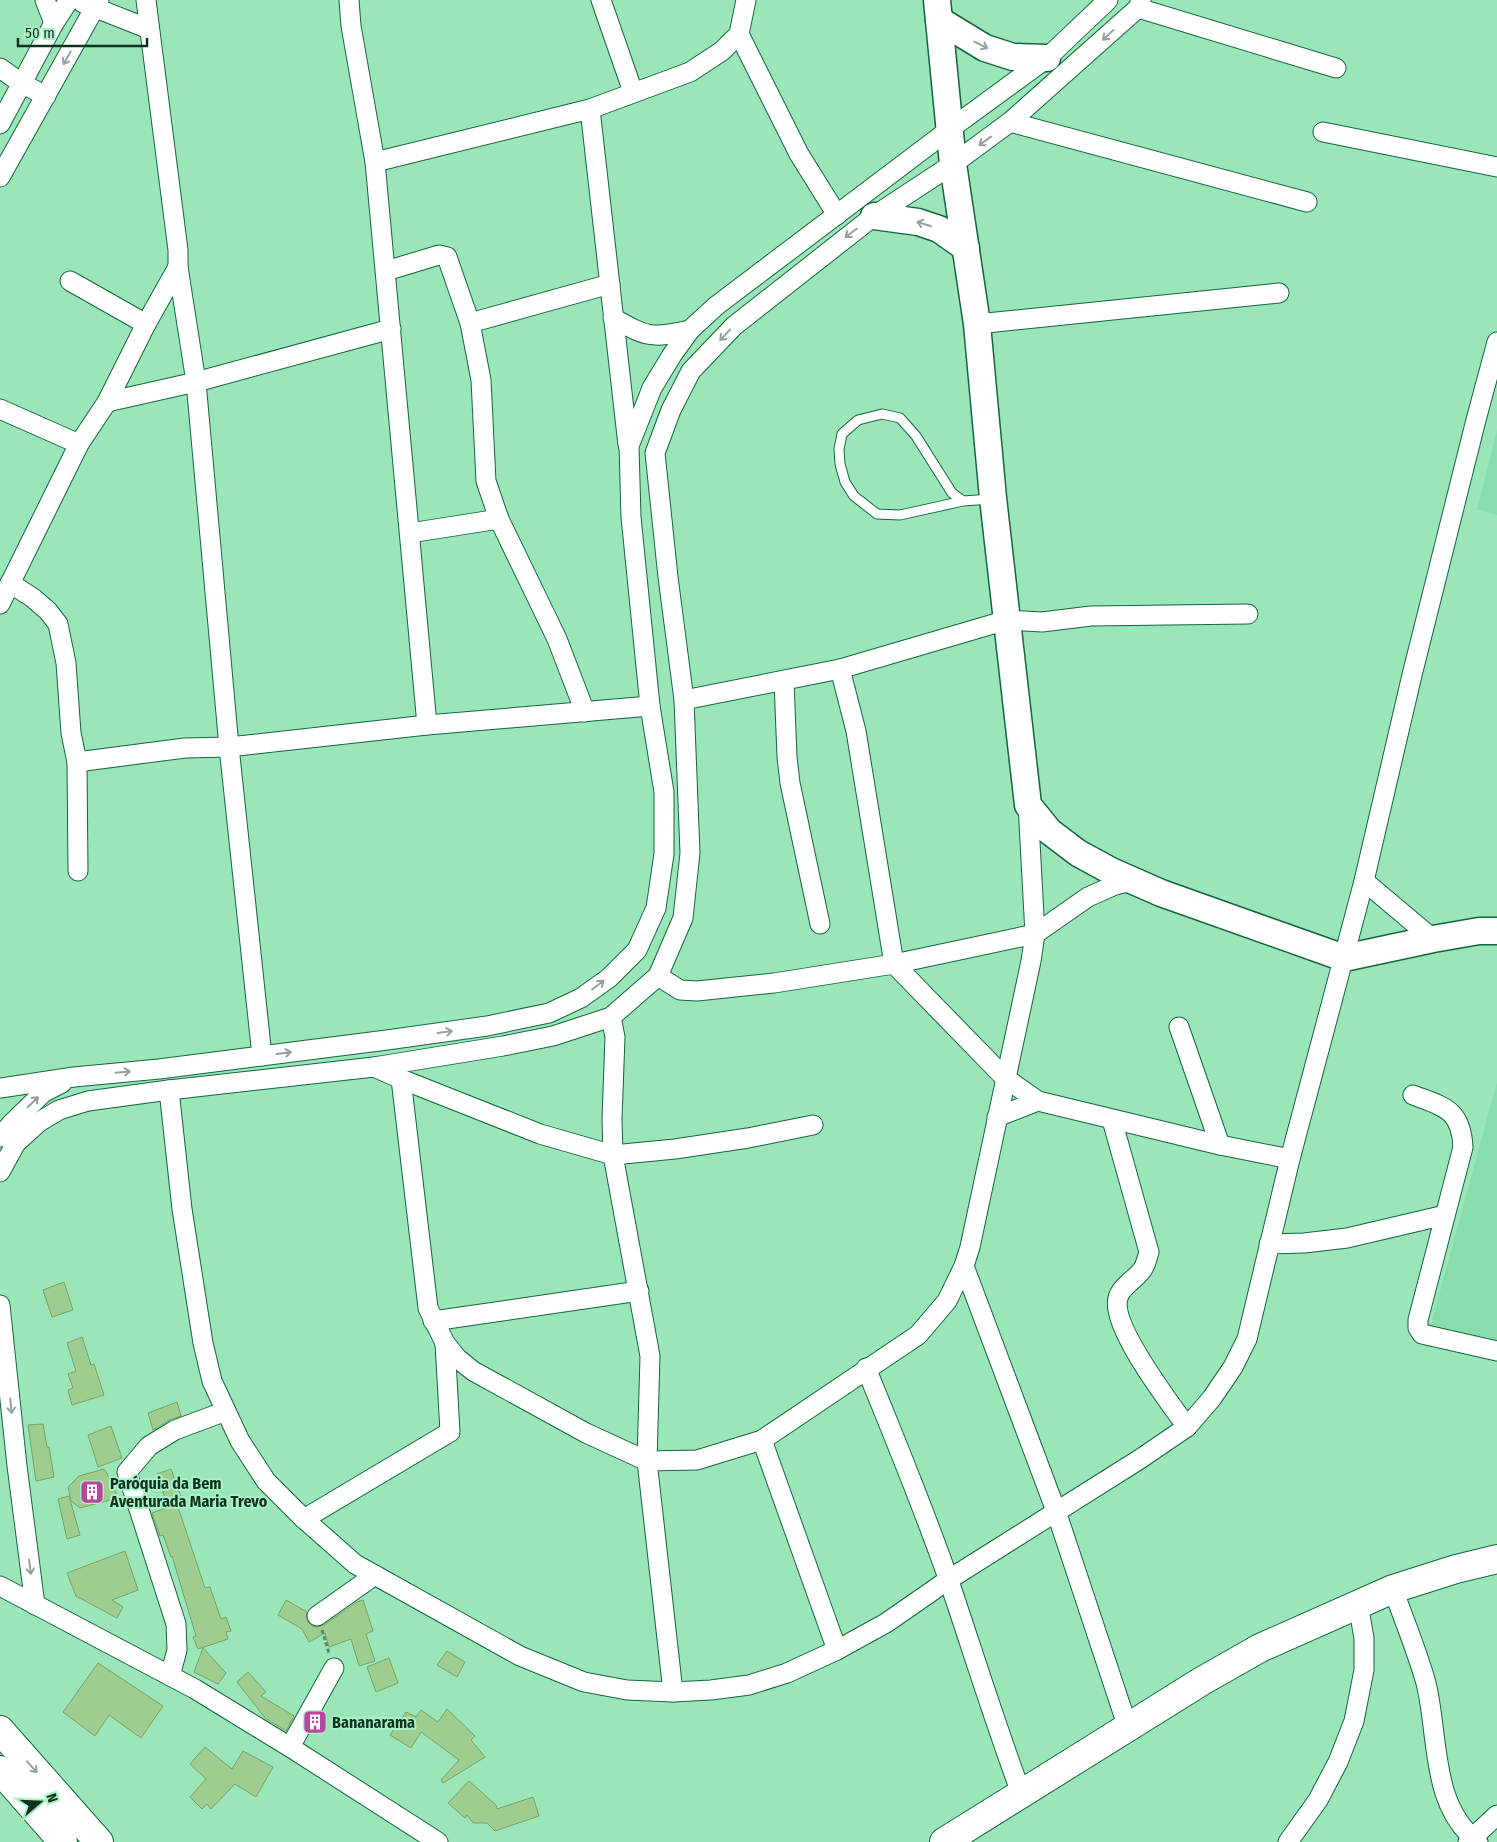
<svg xmlns="http://www.w3.org/2000/svg" width="1497" height="1842" font-family="'Fira Sans Condensed',sans-serif">
	<style>
		.built { fill: #88ddac }
		.building { fill: #9fcd8f; stroke: #77a367 }
		.lines { fill: none; stroke-linecap: round; stroke-linejoin: round }
		.lane-casing { stroke: #13663f; stroke-width: 11 }
		.street-casing { stroke: #13663f; stroke-width: 21 }
		.secondary-casing { stroke: #13663f; stroke-width: 29 }
		.primary-casing { stroke: #13663f; stroke-width: 30 }
		.highway-casing { stroke: #13663f; stroke-width: 30 }
		.path { stroke: #558a6c; stroke-width: 3; stroke-dasharray: 4 2.5; stroke-linecap: butt }
		.lane { stroke: #fff; stroke-width: 9 }
		.street { stroke: #fff; stroke-width: 19 }
		.secondary { stroke: #fff; stroke-width: 26 }
		.primary { stroke: #fff; stroke-width: 28 }
		.highway { stroke: #fff; stroke-width: 28 }
		.oneway { stroke: #94a29b }
		.labels { text-anchor: middle; stroke-width: 4; stroke-linejoin: round; paint-order: stroke }
		.poi-label { font-size: 16px; font-weight: bold; fill: #113120; stroke: #a7f3c6; text-anchor: start }
	</style>
	<rect width="100%" height="100%" fill="#9ae6b9"/>
	<g class="built">
		<path d="M1497 430V515L1477 510Z"/>
		<path d="M1497 1082V1355L1427 1339Z"/>
	</g>
	<g class="building">
		<path d="M64 1282 73 1310 52 1317 43 1290Z"/>
		<path d="M82 1337 91 1365 94 1364 104 1395 72 1405 68 1390 73 1388 68 1374 76 1371 67 1343Z"/>
		<path d="M177 1402 181 1416 169 1420 153 1430 148 1413Z"/>
		<path d="M43 1424 47 1447H49L54 1477 36 1481 28 1425Z"/>
		<path d="M111 1426 122 1458 98 1467 88 1435Z"/>
		<path d="M104 1469 111 1480 118 1498 80 1508 71 1501 68 1487 79 1476Z"/>
		<path d="M171 1469 182 1500 167 1504 157 1474Z"/>
		<path d="M69 1496 80 1535 67 1539 58 1499Z"/>
		<path d="M177 1504 205 1588 210 1587 221 1619 226 1617 231 1631 226 1632 228 1639 198 1649 193 1637 196 1636 172 1556 171 1557 163 1535 160 1536 152 1513Z"/>
		<path d="M125 1551 138 1590 112 1600 123 1607 117 1618 76 1596 67 1573Z"/>
		<path d="M286 1600 307 1612 306 1617 308 1622 312 1626 318 1627 324 1625 357 1602 363 1600 373 1631 366 1634 375 1661 359 1666 351 1639 329 1647 325 1633 309 1642 302 1629 278 1615Z"/>
		<path d="M203 1648 226 1673 218 1684 194 1672Z"/>
		<path d="M447 1651 465 1662 457 1677 437 1665Z"/>
		<path d="M389 1658 398 1683 376 1692 367 1667Z"/>
		<path d="M98 1663 163 1706 141 1738 109 1715 95 1736 63 1712Z"/>
		<path d="M248 1672 266 1692 261 1696 294 1716 286 1731 265 1718 237 1682Z"/>
		<path d="M447 1709 475 1736 471 1740 485 1757 443 1783 441 1780 459 1760 421 1732 411 1748 390 1735 406 1712 416 1717 421 1710 438 1722Z"/>
		<path d="M205 1747 232 1769 243 1751 273 1767 256 1797 235 1784 211 1809 207 1804 202 1809 190 1797 206 1779 190 1764Z"/>
		<path d="M469 1781 496 1805 497 1809 533 1797 539 1816 495 1831 487 1823H473L467 1815 465 1818 448 1803Z"/>
	</g>
	<g class="lines">
		<g class="lane-casing">
			<path id="lane" d="M963 501 952 493 916 436 900 418 882 414 858 420 842 434 839 449 840 464 845 482 854 496 877 514 900 515 963 501 991 499"/>
		</g>
		<g class="street-casing">
			<g id="street">
				<path d="M45 0 54 23"/>
				<path d="M146 0 178 250V267L196 382 229 747 262 1056"/>
				<path d="M349 0 351 26 375 162 427 725"/>
				<path d="M601 0 633 92"/>
				<path d="M83 3 149 29"/>
				<path d="M1138 8 1336 68"/>
				<path d="M739 34 799 154 837 215"/>
				<path d="M0 68 21 83 46 96"/>
				<path d="M590 109 628 445"/>
				<path d="M1010 122 1307 202"/>
				<path d="M0 124 54 23 69 0"/>
				<path d="M1323 132 1497 167"/>
				<path d="M375 162 590 109 690 72 722 51 739 34 746 0"/>
				<path d="M0 177 99 0"/>
				<path d="M386 271 439 255 447 257 470 323 610 284"/>
				<path d="M70 281 146 324"/>
				<path d="M613 318C647 337 651 339 690 330"/>
				<path d="M470 323 481 380 486 481 499 519"/>
				<path d="M977 324 1279 293"/>
				<path d="M107 402 196 382 391 329"/>
				<path d="M0 409 79 444"/>
				<path d="M410 533 499 519 557 639 585 712"/>
				<path d="M10 583 33 598 48 611 58 624 66 663 71 733 77 762 185 748 229 747 427 725 650 706"/>
				<path d="M0 604 79 444 107 402 146 324 178 267"/>
				<path d="M840 669 856 731 894 964 1005 1078 1038 1101 1220 1145 1290 1159"/>
				<path d="M784 681 787 757 790 783 820 924"/>
				<path d="M684 700 840 669 1007 620 1042 622 1091 616 1248 614"/>
				<path d="M77 762 78 871"/>
				<path d="M1364 881 1433 939"/>
				<path d="M658 976 680 990 697 991 774 983 894 964 1035 934 1088 897 1115 885 1133 881"/>
				<path d="M611 1017 615 1037 612 1119 613 1155 650 1356 647 1461 673 1692"/>
				<path d="M1179 1027 1220 1145"/>
				<path d="M374 1067 401 1079 428 1308 445 1343 457 1358 473 1371 586 1433 647 1461 697 1460 762 1440 918 1335 947 1301 964 1266 970 1247 1031 961 1035 934 1028 805"/>
				<path d="M401 1079 540 1134 613 1155 675 1149 748 1138 813 1125"/>
				<path d="M0 1088 74 1077 159 1069 387 1040 487 1026 549 1013 581 998 609 978 637 950 656 908 664 854V792L650 706 631 517 629 446 652 388 672 355 690 330 716 306 950 129 1047 58 1108 0"/>
				<path d="M169 1090 182 1209 203 1343 212 1381 240 1441 266 1481 304 1519 355 1564 520 1656 584 1682 627 1690 673 1692 711 1690 749 1685 787 1673 837 1650 886 1623 948 1580 1140 1459 1187 1427 1212 1398 1233 1367 1247 1339 1290 1159 1364 881 1412 675 1476 420 1497 342"/>
				<path d="M1413 1095C1444 1107 1461 1109 1463 1147L1418 1320V1328L1422 1334 1497 1351"/>
				<path d="M997 1117 1038 1101"/>
				<path d="M1112 1120 1149 1252C1147 1258 1146 1265 1142 1270 1135 1280 1121 1286 1118 1298 1110 1326 1170 1403 1187 1427"/>
				<path d="M0 1137 12 1123 44 1092 62 1083"/>
				<path d="M0 1172 16 1143 39 1122 59 1110 88 1101 169 1090 374 1067 503 1046 553 1036 611 1017 658 976 683 918 690 853 684 700 668 577 655 453 671 410 691 371 734 326 874 216 953 164 1010 122 1138 8 1141 0"/>
				<path d="M1269 1244 1304 1243 1347 1238 1445 1215"/>
				<path d="M964 1266 1056 1511 1128 1728"/>
				<path d="M0 1305 17 1466 35 1605"/>
				<path d="M433 1321 639 1291"/>
				<path d="M866 1368C895 1439 924 1509 949 1581 973 1652 995 1723 1021 1793"/>
				<path d="M762 1440 837 1650"/>
				<path d="M304 1519 450 1432 445 1343"/>
				<path d="M0 1586 195 1689 293 1749 438 1842"/>
				<path d="M1393 1589C1404 1620 1417 1651 1426 1683 1439 1735 1430 1806 1478 1842"/>
				<path d="M317 1616 375 1575"/>
				<path d="M170 1676 177 1650 176 1624 127 1472 149 1446 175 1430 226 1411"/>
				<path d="M290 1747 334 1668"/>
				<path d="M1288 1842 1318 1800 1338 1762 1354 1721 1364 1670V1638L1358 1604"/>
				<path d="M1468 1842 1497 1815"/>
			</g>
		</g>
		<g class="secondary-casing">
			<g id="secondary">
				<path d="M937 0 953 164 977 324 993 498 1028 805 1049 831 1078 853 1111 871 1161 893 1344 958 1433 939 1479 931H1497"/>
				<path d="M939 20 985 48 1013 57 1047 58"/>
				<path d="M874 216 918 222 939 229 966 248"/>
			</g>
		</g>
		<g class="primary-casing">
			<path id="primary" d="M944 1842 1202 1681 1260 1648 1393 1589 1456 1569 1497 1559"/>
		</g>
		<g class="highway-casing">
			<g id="highway">
				<path d="M0 1730 99 1842"/>
				<path d="M0 1770 63 1842"/>
			</g>
		</g>
		<path class="path" d="M322 1630 329 1653"/>
		<use href="#lane" class="lane"/>
		<use href="#street" class="street"/>
		<use href="#secondary" class="secondary"/>
		<use href="#primary" class="primary"/>
		<use href="#highway" class="highway"/>
	</g>
	<defs><path id="oneway-shaft" d="M-6 0H5M1.5-3L5.5 0L1.5 3" fill="none" stroke-width="1.6" stroke-linecap="round" stroke-linejoin="round" transform="scale(1.25)"/></defs>
	<g class="oneway">
		<use href="#oneway-shaft" transform="translate(1108 35) rotate(137)"/>
		<use href="#oneway-shaft" transform="translate(981 45) rotate(27)"/>
		<use href="#oneway-shaft" transform="translate(67 58) rotate(119)"/>
		<use href="#oneway-shaft" transform="translate(985 141) rotate(144)"/>
		<use href="#oneway-shaft" transform="translate(924 224) rotate(-163)"/>
		<use href="#oneway-shaft" transform="translate(851 233) rotate(143)"/>
		<use href="#oneway-shaft" transform="translate(725 335) rotate(133)"/>
		<use href="#oneway-shaft" transform="translate(598 985) rotate(-37)"/>
		<use href="#oneway-shaft" transform="translate(445 1032) rotate(-8)"/>
		<use href="#oneway-shaft" transform="translate(284 1053) rotate(-7)"/>
		<use href="#oneway-shaft" transform="translate(123 1072) rotate(-5)"/>
		<use href="#oneway-shaft" transform="translate(33 1102) rotate(-44)"/>
		<use href="#oneway-shaft" transform="translate(11 1406) rotate(84)"/>
		<use href="#oneway-shaft" transform="translate(30 1567) rotate(83)"/>
		<use href="#oneway-shaft" transform="translate(32 1767) rotate(48)"/>
	</g>
	<defs>
		<g id="building-square" transform="scale(1.25)"><rect x="-9" y="-9" width="18" height="18" rx="4" fill="#b8459e" stroke="#a7f3c6"/><path d="M-4-6H4V6H1V3H-1V6H-4ZM-2.5-4.3h1.7v1.8h-1.7ZM.8-4.3h1.7v1.8H.8ZM-2.5-1h1.7V.8h-1.7ZM.8-1h1.7V.8H.8Z" fill="#fff"/></g>
	</defs>
	<g fill-rule="evenodd">
		<use href="#building-square" x="92" y="1492"/>
		<use href="#building-square" x="315" y="1722"/>
	</g>
	<g class="labels">
		<g class="poi-label">
			<text x="110" y="1489">Paróquia da Bem<tspan x="110" dy="18">Aventurada Maria Trevo</tspan></text>
			<text x="332" y="1728">Bananarama</text>
		</g>
	</g>
	<g transform="translate(40 1802) rotate(71)" stroke="#a7f3c6" stroke-width="4" paint-order="stroke">
	<path d="M0-4L9 19L0 12L-9 19Z" fill="#113120"/>
	<text y="-8" font-size="14" font-weight="bold" text-anchor="middle" fill="#113120">N</text>
	</g>
	<path d="M18 38v8h129v-8" fill="none" stroke="#113120" stroke-width="2.5"/>
	<text x="25" y="38" font-size="15" fill="#113120" stroke="#a7f3c6" stroke-width="4" paint-order="stroke">50 m</text>
</svg>
